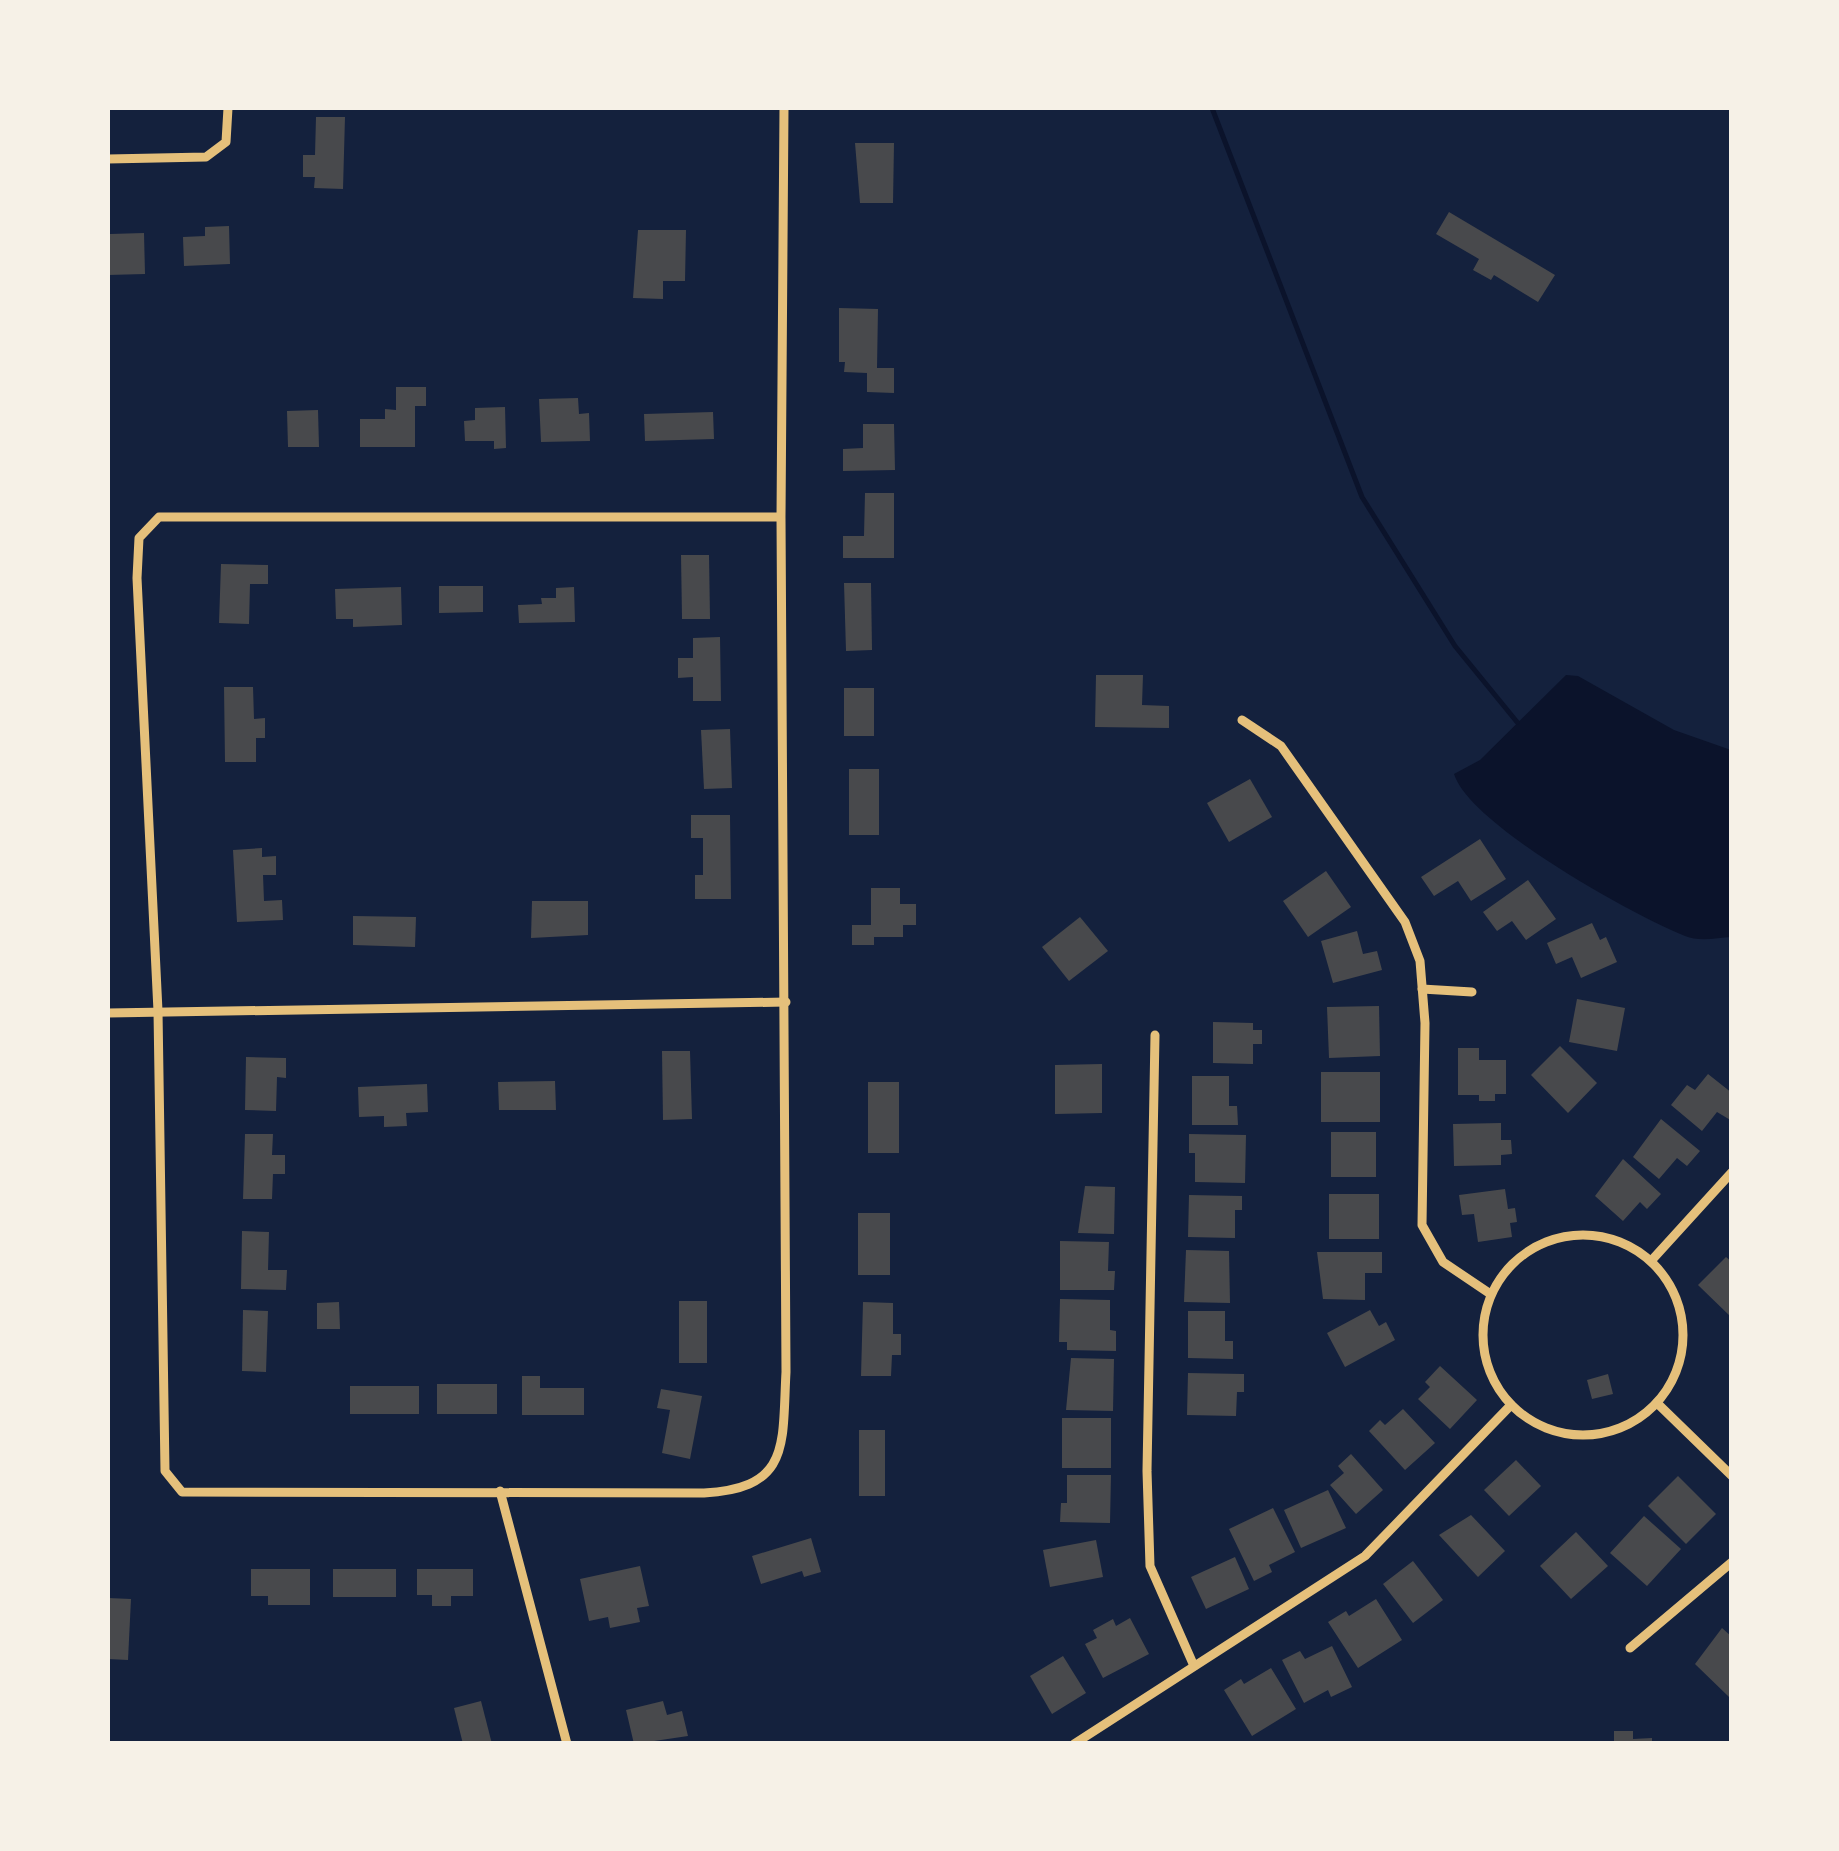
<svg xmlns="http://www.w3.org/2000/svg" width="1839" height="1851" font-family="'Open Sans',sans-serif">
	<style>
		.water { fill: #0b132b }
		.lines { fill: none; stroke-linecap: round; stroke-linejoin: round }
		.stream { stroke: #0b132b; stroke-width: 5 }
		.building { fill: #48494c }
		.minor { stroke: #e5c07b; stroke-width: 9 }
	</style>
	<rect width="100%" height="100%" fill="#14213d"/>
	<path class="water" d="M1566 675 1578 676 1674 730 1731 750V937C1717 938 1699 942 1685 936 1633 915 1470 825 1454 774L1480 760Z"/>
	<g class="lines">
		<path class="stream" d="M1212 108 1362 497 1455 646 1517 722"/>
	</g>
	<g class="building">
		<path d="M316 117H345L343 189 314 188 315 177H303V155H315Z"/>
		<path d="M855 143H894L893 203H860Z"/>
		<path d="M1449 212 1555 275 1538 302 1494 275 1491 280 1473 270 1479 259 1436 234Z"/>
		<path d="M229 226 230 264 184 266 183 237 205 236V227Z"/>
		<path d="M638 230H686L685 281H663V299L633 298Z"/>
		<path d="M144 233 145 274 108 275 110 234Z"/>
		<path d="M839 308 878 309 877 368H894V393L867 392V373L844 372 845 362H839Z"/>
		<path d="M396 387H426V406H415V447H360V419H385V409L396 410Z"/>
		<path d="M578 398 579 414 589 413 590 441 541 442 539 399Z"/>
		<path d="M505 407 506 448 494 449V441H465L464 421 475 420V408Z"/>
		<path d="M318 410 319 447H288L287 411Z"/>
		<path d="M713 412 714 439 645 441 644 414Z"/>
		<path d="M863 424H894L895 470 843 471V449L863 448Z"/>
		<path d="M865 493H894V558H843V536H864Z"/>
		<path d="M681 555H709L710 619H682Z"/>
		<path d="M221 564 268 565V584H250L249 624 219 623Z"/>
		<path d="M844 583H871L872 650 846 651Z"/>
		<path d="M439 586H483V612L439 613Z"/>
		<path d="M401 587 402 625 353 627V619H336L335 589Z"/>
		<path d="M574 587 575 622 519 623 518 605 542 604 541 598H556V588Z"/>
		<path d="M720 637 721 701H693V677L678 678V658H693V638Z"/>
		<path d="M1096 675H1143L1142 705 1169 706V728L1095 727Z"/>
		<path d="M224 687H253L254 719 265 718V738H256V762H225Z"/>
		<rect x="844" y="688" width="30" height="48"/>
		<path d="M730 729 732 788 704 789 701 730Z"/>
		<rect x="849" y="769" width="30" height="66"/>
		<path d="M1250 779 1272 817 1229 842 1207 803Z"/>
		<path d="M691 815H730L731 899H695V875H703V838H691Z"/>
		<path d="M1480 839 1506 879 1471 901 1458 881 1434 896 1421 877Z"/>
		<path d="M262 848V857L276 856V875H263L264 901 282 900 283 920 237 922 233 850Z"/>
		<path d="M1326 871 1351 907 1308 937 1283 901Z"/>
		<path d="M1528 880 1556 919 1526 940 1512 921 1497 931 1483 912Z"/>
		<path d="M871 888H900V904H916V925H903V937H874V945H852V925H871Z"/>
		<path d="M532 901H588V935L531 938Z"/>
		<path d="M353 916 416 917 415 947 353 945Z"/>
		<path d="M1080 917 1108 951 1069 981 1042 947Z"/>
		<path d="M1592 923 1600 940 1606 937 1617 962 1581 978 1572 957 1556 964 1547 943Z"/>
		<path d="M1357 931 1363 954 1377 951 1382 970 1333 983 1321 941Z"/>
		<path d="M1577 999 1625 1008 1617 1051 1569 1042Z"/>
		<path d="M1379 1006 1380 1056 1329 1058 1327 1007Z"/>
		<path d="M1213 1022 1253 1023V1030H1262V1044H1253V1064L1213 1063Z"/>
		<path d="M1560 1046 1597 1083 1568 1113 1531 1075Z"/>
		<path d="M1458 1048H1479V1060H1506V1094H1495V1101H1479V1095H1458Z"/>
		<path d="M662 1051H690L692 1119 663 1120Z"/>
		<path d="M246 1057 286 1058V1078L277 1077 276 1111 245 1110Z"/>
		<path d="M1102 1064V1113L1055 1114V1065Z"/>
		<rect x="1321" y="1072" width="59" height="50"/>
		<path d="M1708 1074 1732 1093V1121L1717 1112 1702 1131 1671 1105 1687 1085 1695 1090Z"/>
		<path d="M1192 1076H1229V1106H1237L1238 1125H1192Z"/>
		<path d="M555 1081 556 1110H499L498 1082Z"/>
		<rect x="868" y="1082" width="31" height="71"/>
		<path d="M427 1084 428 1112 406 1113 407 1126 384 1127V1116L359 1117 358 1087Z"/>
		<path d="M1661 1119 1700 1151 1687 1166 1677 1158 1659 1179 1633 1157Z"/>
		<path d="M1501 1123V1140H1511L1512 1154 1501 1155V1165L1454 1166 1453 1124Z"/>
		<rect x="1331" y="1132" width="45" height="45"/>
		<path d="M245 1134H273L272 1155H285V1174H273L272 1199H243Z"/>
		<path d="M1189 1134 1246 1135 1245 1183 1195 1182V1153H1189Z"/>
		<path d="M1623 1159 1661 1194 1647 1209 1640 1202 1623 1221 1595 1196Z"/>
		<path d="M1085 1186 1115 1187 1114 1234 1078 1233Z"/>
		<path d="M1505 1189 1508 1209 1515 1208 1517 1222 1510 1223 1512 1237 1478 1242 1474 1214 1462 1215 1459 1195Z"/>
		<rect x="1329" y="1194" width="50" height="45"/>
		<path d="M1189 1195 1242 1196V1210H1235V1238L1188 1237Z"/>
		<rect x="858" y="1213" width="32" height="62"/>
		<path d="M242 1231 269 1232 268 1270H287L286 1290 241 1289Z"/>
		<path d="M1060 1241 1109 1242 1108 1271H1115L1114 1290H1060Z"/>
		<path d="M1186 1250 1229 1251 1230 1303 1184 1302Z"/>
		<path d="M1317 1252H1382V1273H1365V1300L1323 1299Z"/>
		<path d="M1726 1257 1732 1262V1318L1698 1285Z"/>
		<path d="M1060 1299 1110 1300V1330L1116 1331V1351L1067 1350V1342H1059Z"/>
		<rect x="679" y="1301" width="28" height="62"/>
		<path d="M339 1302 340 1329H317V1303Z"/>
		<path d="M863 1302 893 1303V1334H901V1355H892L891 1376H861Z"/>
		<path d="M243 1310 268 1311 266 1372 242 1371Z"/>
		<path d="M1370 1310 1379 1326 1386 1322 1395 1340 1345 1367 1327 1333Z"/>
		<path d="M1188 1311H1225V1341H1233V1359L1188 1358Z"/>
		<path d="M1071 1358 1114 1359 1113 1411 1066 1410Z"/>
		<path d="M1440 1366 1477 1400 1450 1429 1418 1399 1430 1387 1425 1382Z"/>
		<path d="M1188 1373 1244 1374V1392H1237L1236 1416 1187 1415Z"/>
		<path d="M1608 1374 1613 1394 1592 1399 1587 1380Z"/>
		<path d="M522 1376H540V1388H584V1415H522Z"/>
		<rect x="437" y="1384" width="60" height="30"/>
		<rect x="350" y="1386" width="69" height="28"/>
		<path d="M661 1389 702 1396 690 1459 662 1453 670 1410 657 1408Z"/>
		<path d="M1403 1409 1435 1443 1405 1470 1369 1431 1380 1420 1385 1425Z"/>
		<rect x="1062" y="1418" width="49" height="50"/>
		<rect x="859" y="1430" width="26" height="66"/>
		<path d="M1351 1454 1383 1490 1356 1514 1330 1485 1344 1473 1338 1466Z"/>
		<path d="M1516 1460 1541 1486 1509 1516 1484 1490Z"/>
		<path d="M1067 1475H1111L1110 1523 1060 1522 1061 1503H1067Z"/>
		<path d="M1678 1476 1716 1514 1686 1544 1648 1506Z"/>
		<path d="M1328 1490 1346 1528 1301 1548 1284 1510Z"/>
		<path d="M1273 1508 1295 1552 1269 1565 1272 1572 1254 1581 1229 1529Z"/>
		<path d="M1471 1515 1505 1551 1478 1577 1439 1535Z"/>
		<path d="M1644 1516 1681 1549 1647 1586 1610 1553Z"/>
		<path d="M1576 1532 1608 1566 1571 1599 1540 1566Z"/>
		<path d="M811 1538 821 1572 804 1577 802 1571 761 1584 752 1556Z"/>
		<path d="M1096 1540 1103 1577 1050 1587 1043 1550Z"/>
		<path d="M1235 1557 1249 1589 1206 1609 1191 1577Z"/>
		<path d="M1413 1561 1443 1600 1413 1623 1383 1584Z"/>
		<path d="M640 1566 649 1606 637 1608 640 1622 610 1628 608 1617 589 1621 580 1579Z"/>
		<path d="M251 1569H310V1605H268V1596H251Z"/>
		<rect x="333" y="1569" width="63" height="28"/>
		<path d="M417 1569H473V1596H451V1606H432V1595H417Z"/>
		<path d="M108 1598 131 1599 128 1660 108 1659Z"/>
		<path d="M1376 1599 1402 1640 1358 1668 1328 1622 1346 1611 1349 1616Z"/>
		<path d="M1130 1618 1149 1654 1103 1678 1085 1644 1097 1638 1093 1630 1113 1619 1116 1626Z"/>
		<path d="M1722 1628 1732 1637 1729 1697 1695 1664Z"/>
		<path d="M1332 1646 1352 1687 1331 1697 1328 1690 1304 1703 1282 1660 1300 1651 1305 1659Z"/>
		<path d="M1063 1656 1086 1693 1052 1714 1030 1676Z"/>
		<path d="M1271 1668 1296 1709 1252 1736 1224 1690 1241 1679 1244 1684Z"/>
		<path d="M481 1701 492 1744H463L454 1708Z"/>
		<path d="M663 1701 667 1715 682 1711 688 1736 634 1744 626 1710Z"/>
		<path d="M1614 1731H1633V1739L1652 1738V1744H1614Z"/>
	</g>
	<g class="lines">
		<g class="minor">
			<path d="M108 159 206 157 226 142 228 108"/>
			<path d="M781 517H159L139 538 137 578 158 1011 165 1471 182 1492 704 1493C791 1488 782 1445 786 1372L781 517 784 108"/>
			<path d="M1242 720 1281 746 1405 922 1420 961 1425 1023 1422 1225 1443 1262 1489 1293"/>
			<path d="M1422 989 1472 992"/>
			<path d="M108 1013 786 1002"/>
			<path d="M1155 1035 1147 1471 1150 1566 1194 1666"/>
			<circle cx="1583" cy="1335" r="100"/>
			<path d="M1651 1261 1732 1172"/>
			<path d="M1657 1403 1732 1476"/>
			<path d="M500 1491 567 1744"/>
			<path d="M1630 1648 1732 1562"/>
			<path d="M1074 1744 1365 1556 1511 1405"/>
		</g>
	</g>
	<rect width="1839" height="1851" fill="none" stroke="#f6f1e7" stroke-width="220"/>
</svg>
